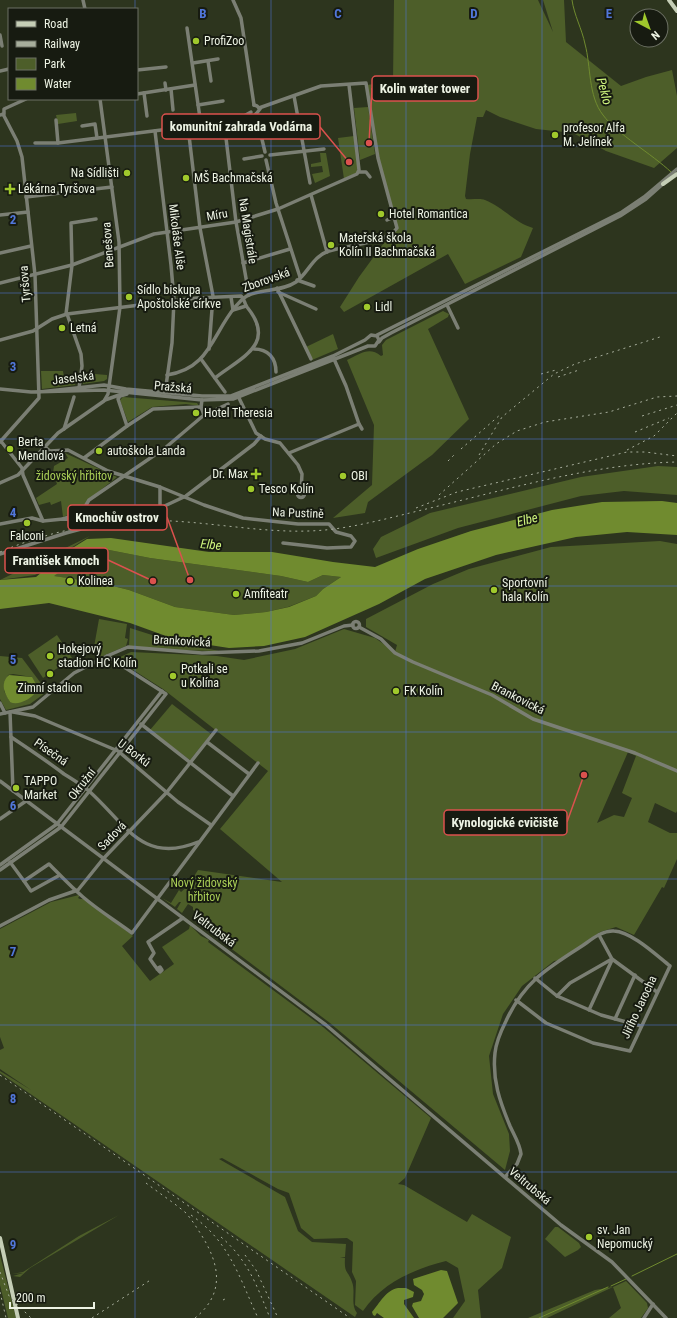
<svg xmlns="http://www.w3.org/2000/svg" width="677" height="1318" font-family="'Roboto Condensed',sans-serif">
	<style>
		.green { fill: #4d5e29; fill-rule: evenodd }
		.water { fill: #708b2f; fill-rule: evenodd }
		.lines { fill: none; stroke-linecap: round; stroke-linejoin: round }
		.stream { stroke: #708b2f; stroke-width: 1 }
		.minor { stroke: #7b7f74; stroke-width: 3.5 }
		.major { stroke: #c5ceb6; stroke-width: 4 }
		.rail { stroke: #a7ae9c; stroke-width: 1; stroke-dasharray: 2 4; stroke-linecap: butt }
		.grid { fill: none; stroke: #5177db; stroke-width: 1; stroke-opacity: 0.55 }
		.poi-dot { fill: #a0c92c; stroke: #171b11; stroke-width: 1.5 }
		.labels { text-anchor: middle; stroke-width: 4; stroke-linejoin: round; paint-order: stroke }
		.poi-label { font-size: 12px; fill: #edf3e4; stroke: #171b11; text-anchor: start }
		.street-label { font-size: 12px; fill: #edf3e4; stroke: #171b11 }
		.park-label { font-size: 12px; fill: #aacf57; stroke: #171b11 }
		.water-label { font-size: 13px; font-style: italic; fill: #cff57e; stroke: #171b11 }
		.grid-label { font-size: 13px; text-anchor: middle; font-weight: bold; fill: #5177db; stroke: #171b11; stroke-width: 4; stroke-linejoin: round; paint-order: stroke }
		.leader { fill: none; stroke: #db514e; stroke-width: 1.5 }
		.callout-dot { fill: #db514e; stroke: #171b11; stroke-width: 1.5 }
		.callout { fill: #171b11; stroke: #db514e; stroke-width: 1.5 }
		.callout-label { font-size: 13px; text-anchor: middle; font-weight: bold; fill: #edf3e4 }
	</style>
	<rect width="100%" height="100%" fill="#2d351e"/>
	<g class="green">
		<path d="M394 0H538L553 32 543 0H564L566 42 621 86 646 77 672 70 677 96V148L654 168 606 151 573 133 536 129 500 117 486 110 483 117H477L470 154 465 196 466 199C472 200 480 198 485 200 503 207 515 223 533 228L521 257 465 284 448 254 344 312 340 307 359 277 397 225 382 174 367 85 393 81Z"/>
		<path d="M368 107 375 154 360 160 354 108Z"/>
		<path d="M76 113 77 121 58 124 56 115Z"/>
		<path d="M354 136 358 172 344 179 338 138Z"/>
		<path d="M320 153H326L330 176 315 183 312 174 323 172 322 166 311 167V164L321 162Z"/>
		<path d="M443 311 449 314 448 317 428 329 469 419 432 455 368 502 365 513 333 518 372 485 374 425 347 360C360 354 369 346 381 356L383 355 382 345 386 340Z"/>
		<path d="M333 334 338 349 312 360 306 347Z"/>
		<path d="M41 371H63L64 378 76 383 75 385 42 389Z"/>
		<path d="M95 374 107 375V379L104 381 83 384V377H90Z"/>
		<path d="M123 397 197 403 199 406 186 404 152 407 128 422 120 400Z"/>
		<path d="M65 453 117 477 88 500 82 509 63 517 61 501 51 505 50 502 39 505 36 498 57 484 53 473 54 466 68 458Z"/>
		<path d="M658 466 677 467V495L624 491 581 496 458 528 376 558 373 549 381 537 430 513 581 477Z"/>
		<path d="M90 536 63 553 45 570 35 575 0 580Z"/>
		<path d="M660 541 677 544V811L676 813 655 803 648 822 670 833H677V859L664 888 662 887 634 935 616 927 600 932 560 960 554 961 522 986 503 1014 489 1056 493 1094 509 1134 510 1151 505 1170 330 1023 200 925 205 917 193 910V907L188 904 182 913 177 909 181 902H179L175 907 162 898 171 903 179 890 181 892 188 886 198 870 282 882 220 829 268 771 163 689 116 659 131 652 217 656 244 660 295 649 344 629 375 638 395 652 397 645 366 627V619L433 584 469 569 551 547ZM628 752 636 756 622 793 632 798 624 817 614 815 597 823Z"/>
		<path d="M104 549 150 558 281 576 308 582 323 575 341 577 323 589 316 596 288 607 266 612 234 615 175 607 129 590 101 583 53 576 86 553Z"/>
		<path d="M99 619 127 624 125 638 128 639 126 646 96 659 94 647Z"/>
		<path d="M130 628 171 641 219 651 169 650 129 646Z"/>
		<path d="M57 635 72 658 43 678 28 655Z"/>
		<path d="M0 656 22 658 40 682 45 693 30 704 6 710 0 699ZM13 674 32 677 10 702 4 691 8 675Z"/>
		<path d="M172 704 211 734 190 760 150 730Z"/>
		<path d="M79 895H80L78 898 80 899H85L133 936 122 946 150 981 174 964 162 947 189 929 190 925 201 936 209 940 208 942 323 1027 431 1118 405 1178 398 1184 404 1185 467 1222 472 1214 511 1237 502 1268 478 1290 481 1318H453L465 1301 458 1268 446 1261C414 1269 382 1283 363 1311L355 1305 356 1281 352 1272 353 1242 347 1238 314 1239 301 1228 289 1193 278 1189 222 1158 219 1159 285 1197 298 1231 312 1242 346 1244 345 1257H340L345 1258C344 1274 348 1270 352 1282 356 1292 350 1304 357 1313L355 1317 0 1073V1071L31 1090 0 1069V1050L4 1048 0 1037V929L51 902Z"/>
		<path d="M119 1215 30 1268 20 1277 13 1276 23 1273 12 1274 23 1272 79 1236Z"/>
		<path d="M555 1227H558L579 1243 581 1247 578 1250 565 1257 545 1239Z"/>
		<path d="M0 1255 16 1318H8L0 1285Z"/>
		<path d="M626 1281 647 1303 648 1308 641 1318H609L621 1308 613 1287 547 1318H528L595 1290 613 1287Z"/>
	</g>
	<g class="water">
		<path d="M662 501 677 503V535L627 532 576 537 496 555 425 579 379 604 305 637 264 646 229 648 177 640 130 623 49 603 0 609V580L36 577 66 552 87 539 111 538 209 552H272L333 562 375 567 418 549 471 531 552 510 602 502ZM104 549 150 558 281 576 308 582 323 575 341 577 323 589 316 596 289 607 266 612 234 615 175 607 129 590 101 583 54 576 85 553Z"/>
		<path d="M9 675 32 677 37 686 36 692C31 699 18 706 10 702 4 693 0 683 9 675Z"/>
		<path d="M441 1270 447 1271 458 1303 443 1318H419L412 1306 413 1303 421 1301 424 1294 422 1290 414 1285 413 1279Z"/>
		<path d="M398 1288H406L414 1292 413 1297 404 1300V1304L414 1318H384L377 1313 375 1316 373 1315 372 1312C379 1304 386 1290 398 1288Z"/>
	</g>
	<g class="lines">
		<g class="stream">
			<path d="M572 0C574 15 582 29 585 44 591 66 588 96 603 115 617 134 652 154 671 172"/>
			<path d="M632 1276 677 1254"/>
			<path d="M611 1286 626 1279"/>
			<path d="M539 1318 608 1287"/>
		</g>
		<g class="minor">
			<path d="M83 0 85 9"/>
			<path d="M233 0 241 18 254 105"/>
			<path d="M187 28 201 125"/>
			<path d="M0 35 2 46"/>
			<path d="M208 61 211 81"/>
			<path d="M193 63 218 59"/>
			<path d="M137 70 166 67"/>
			<path d="M0 71 9 69"/>
			<path d="M165 83 166 90"/>
			<path d="M171 89 173 110"/>
			<path d="M144 93 147 116"/>
			<path d="M137 94 195 85"/>
			<path d="M294 96 310 183"/>
			<path d="M198 105 223 101"/>
			<path d="M254 105 257 106 260 109 256 114"/>
			<path d="M256 114 265 152"/>
			<path d="M0 115 4 114V109L26 99"/>
			<path d="M56 120 58 143"/>
			<path d="M82 126 95 124 97 138"/>
			<path d="M188 127 200 228 213 296 209 349"/>
			<path d="M155 131 171 265 174 300 172 343 165 393"/>
			<path d="M222 133 230 124 251 112"/>
			<path d="M35 143H58L209 124 213 126 226 138 236 222 249 295"/>
			<path d="M270 155 324 149"/>
			<path d="M244 159 262 156"/>
			<path d="M266 160 276 203 300 277"/>
			<path d="M359 172H366L370 177"/>
			<path d="M311 195 327 252"/>
			<path d="M26 197 112 187"/>
			<path d="M0 215 28 212"/>
			<path d="M387 220 394 217"/>
			<path d="M0 253 31 246"/>
			<path d="M243 263 290 249"/>
			<path d="M297 280 314 286"/>
			<path d="M0 283 72 265 154 234 236 222 278 209 357 174 359 170 349 85"/>
			<path d="M277 288 311 359"/>
			<path d="M278 292 316 309"/>
			<path d="M231 297 233 310 246 306"/>
			<path d="M447 305 458 328"/>
			<path d="M66 314 72 265 71 223 96 219"/>
			<path d="M67 314 81 354 82 366 79 388"/>
			<path d="M377 335 622 212 644 197 677 169"/>
			<path d="M0 340 33 331 52 319 67 314 197 298 241 296C245 299 244 303 247 307 277 344 242 357 215 378"/>
			<path d="M379 342 382 338 391 333 620 216 646 199 664 183"/>
			<path d="M254 349C268 349 276 358 276 372"/>
			<path d="M201 359 225 392"/>
			<path d="M167 375C209 369 212 335 235 307 239 303 243 297 249 295 263 289 283 291 296 282 308 273 313 256 329 251 346 246 389 242 397 228L378 158 366 83 321 86 259 108"/>
			<path d="M0 389 31 392 104 390 202 400 233 399 368 346H375L379 340 377 336 371 335 365 340 333 356 231 396H202L126 389 104 385 39 392"/>
			<path d="M239 398 256 433 265 439 280 443 298 465 302 474 301 491"/>
			<path d="M105 400 122 394"/>
			<path d="M202 400 201 407 204 415"/>
			<path d="M359 424 362 429"/>
			<path d="M127 426 118 399 120 396 127 394"/>
			<path d="M64 429 74 397"/>
			<path d="M0 440 22 468 23 475 43 521"/>
			<path d="M0 442 39 398 35 275 22 157 17 141 3 114"/>
			<path d="M45 447 50 451 68 450 108 471 160 487 204 505 243 518 298 524H329L336 532 351 536 355 541 351 547 327 548 283 543"/>
			<path d="M289 453 359 424 346 386 334 359"/>
			<path d="M84 458 127 426 153 409 201 407"/>
			<path d="M0 483 18 475 58 433 104 401 108 394 120 307 119 242 100 99"/>
			<path d="M160 487V508"/>
			<circle cx="301" cy="494" r="3.5"/>
			<path d="M87 511 86 505 89 500 165 448 204 415 228 404"/>
			<path d="M63 519 87 511 116 514 158 509 186 496 254 444 261 436"/>
			<path d="M0 524 32 518 43 521 63 519 87 520"/>
			<path d="M0 554 66 533 81 529 121 527"/>
			<circle cx="356" cy="625" r="3.5"/>
			<path d="M359 627 381 639 395 653 413 662 492 695 533 719 635 753 677 771"/>
			<path d="M0 703 5 713"/>
			<path d="M10 712 13 791"/>
			<path d="M13 712 35 716 118 751 178 802 211 825"/>
			<path d="M0 714 33 707 74 673 107 656 128 647 202 653 259 651 302 643 344 626 353 625"/>
			<path d="M141 724 233 796"/>
			<path d="M11 737C29 749 47 761 64 774 72 779 82 785 89 791 125 823 142 865 198 842"/>
			<path d="M207 742 249 774"/>
			<path d="M0 781 326 1025 561 1225 612 1262 666 1318"/>
			<path d="M0 819 26 801"/>
			<path d="M10 862 24 881"/>
			<path d="M0 865 57 824 162 691"/>
			<path d="M0 870 61 827 166 694 107 656"/>
			<path d="M60 875 31 891 24 881 49 864C60 875 71 887 83 897 98 910 116 921 132 933L258 763"/>
			<path d="M0 926 49 900 78 890 103 859 167 792 216 730"/>
			<path d="M599 935 612 959 657 992"/>
			<path d="M157 969 160 967 162 970 160 972C156 968 153 963 150 959L154 953 148 942 183 918"/>
			<path d="M535 978 557 996 601 1015 641 1026"/>
			<path d="M557 996 570 983 612 959"/>
			<path d="M589 1010 612 960"/>
			<path d="M615 1019 635 975"/>
			<path d="M505 1177 517 1164 521 1154C520 1144 514 1135 510 1126 500 1102 492 1080 495 1053 496 1042 501 1031 506 1021 524 982 546 969 582 946 591 940 602 930 614 931 632 932 656 955 670 966L630 1051 593 1043 546 1023 516 1000"/>
			<path d="M644 1318 653 1304"/>
		</g>
		<g class="major">
			<path d="M669 0 677 11"/>
			<path d="M663 184 677 174"/>
			<path d="M0 1238 18 1318"/>
		</g>
		<g class="rail">
			<path d="M541 374 556 370"/>
			<path d="M558 377 579 370"/>
			<path d="M642 416 677 405"/>
			<path d="M635 432 669 418"/>
			<path d="M461 449 501 414"/>
			<path d="M627 450 654 436 677 413"/>
			<path d="M479 455 502 417 554 374 575 364 663 336"/>
			<path d="M448 461 455 454"/>
			<path d="M439 495 496 444 517 431 545 422 609 412 657 397 677 396"/>
			<path d="M416 508 457 492 627 452H645L677 456"/>
			<path d="M0 552C54 529 113 518 172 521 227 524 280 536 334 529 364 525 393 517 422 510 506 490 590 464 677 462"/>
			<path d="M0 1075 350 1318"/>
			<path d="M146 1183C159 1193 173 1202 186 1213 192 1220 197 1228 202 1236 220 1265 225 1294 195 1318"/>
			<path d="M191 1215C230 1242 239 1277 258 1318"/>
			<path d="M221 1237C248 1260 257 1286 270 1318"/>
			<path d="M245 1255 256 1270 278 1318"/>
			<path d="M0 1272 9 1296 31 1318"/>
			<path d="M0 1292 6 1318"/>
			<path d="M223 1300 225 1299"/>
			<path d="M92 1318 152 1279"/>
		</g>
	</g>
	<path class="grid" d="M135 0V9M271 0V1318M406 0V1318M542 0V1318M135 99V1318M0 146H677M0 293H677M0 439H677M0 586H677M0 732H677M0 879H677M0 1025H677M0 1172H677"/>
	<g class="poi-dot">
		<circle cx="196" cy="41" r="4"/>
		<circle cx="555" cy="135" r="4"/>
		<circle cx="127" cy="173" r="4"/>
		<circle cx="186" cy="178" r="4"/>
		<path d="M8 183h4v4h4v4h-4v4h-4v-4h-4v-4h4z"/>
		<circle cx="381" cy="214" r="4"/>
		<circle cx="331" cy="245" r="4"/>
		<circle cx="129" cy="297" r="4"/>
		<circle cx="367" cy="307" r="4"/>
		<circle cx="62" cy="328" r="4"/>
		<circle cx="196" cy="413" r="4"/>
		<circle cx="10" cy="449" r="4"/>
		<circle cx="99" cy="451" r="4"/>
		<path d="M254 468h4v4h4v4h-4v4h-4v-4h-4v-4h4z"/>
		<circle cx="343" cy="476" r="4"/>
		<circle cx="251" cy="489" r="4"/>
		<circle cx="27" cy="523" r="4"/>
		<circle cx="70" cy="581" r="4"/>
		<circle cx="494" cy="590" r="4"/>
		<circle cx="236" cy="594" r="4"/>
		<circle cx="50" cy="656" r="4"/>
		<circle cx="50" cy="674" r="4"/>
		<circle cx="173" cy="676" r="4"/>
		<circle cx="396" cy="691" r="4"/>
		<circle cx="16" cy="788" r="4"/>
		<circle cx="589" cy="1237" r="4"/>
	</g>
	<g class="labels">
		<g class="poi-label">
			<text x="204" y="45">ProfiZoo</text>
			<text x="563" y="132">profesor Alfa<tspan x="563" dy="14">M. Jelínek</tspan></text>
			<text x="119" y="177" text-anchor="end">Na Sídlišti</text>
			<text x="194" y="182">MŠ Bachmačská</text>
			<text x="18" y="193">Lékárna Tyršova</text>
			<text x="389" y="218">Hotel Romantica</text>
			<text x="339" y="242">Mateřská škola<tspan x="339" dy="14">Kolín II Bachmačská</tspan></text>
			<text x="137" y="294">Sídlo biskupa<tspan x="137" dy="14">Apoštolské církve</tspan></text>
			<text x="375" y="311">Lidl</text>
			<text x="70" y="332">Letná</text>
			<text x="204" y="417">Hotel Theresia</text>
			<text x="18" y="446">Berta<tspan x="18" dy="14">Mendlová</tspan></text>
			<text x="107" y="455">autoškola Landa</text>
			<text x="248" y="478" text-anchor="end">Dr. Max</text>
			<text x="351" y="480">OBI</text>
			<text x="259" y="493">Tesco Kolín</text>
			<text x="27" y="540" text-anchor="middle">Falconi</text>
			<text x="78" y="585">Kolinea</text>
			<text x="502" y="587">Sportovní<tspan x="502" dy="14">hala Kolín</tspan></text>
			<text x="244" y="598">Amfiteatr</text>
			<text x="58" y="653">Hokejový<tspan x="58" dy="14">stadion HC Kolín</tspan></text>
			<text x="181" y="673">Potkali se<tspan x="181" dy="14">u Kolína</tspan></text>
			<text x="50" y="692" text-anchor="middle">Zimní stadion</text>
			<text x="404" y="695">FK Kolín</text>
			<text x="24" y="785">TAPPO<tspan x="24" dy="14">Market</tspan></text>
			<text x="597" y="1234">sv. Jan<tspan x="597" dy="14">Nepomucký</tspan></text>
		</g>
		<g class="street-label">
			<text transform="translate(217 215) rotate(-10)" y="4">Míru</text>
			<text transform="translate(248 231) rotate(81)" y="4">Na Magistrále</text>
			<text transform="translate(177 237) rotate(83)" y="4">Mikoláše Alše</text>
			<text transform="translate(108 245) rotate(-94)" y="4">Benešova</text>
			<text transform="translate(266 280) rotate(-20)" y="4">Zborovská</text>
			<text transform="translate(25 284) rotate(-95)" y="4">Tyršova</text>
			<text transform="translate(73 378) rotate(-7)" y="4">Jaselská</text>
			<text transform="translate(173 387) rotate(5)" y="4">Pražská</text>
			<text transform="translate(298 513) rotate(2)" y="4">Na Pustině</text>
			<text transform="translate(182 641) rotate(3)" y="4">Brankovická</text>
			<text transform="translate(518 698) rotate(27)" y="4">Brankovická</text>
			<text transform="translate(51 752) rotate(35)" y="4">Písečná</text>
			<text transform="translate(134 753) rotate(37)" y="4">U Borků</text>
			<text transform="translate(82 784) rotate(-52)" y="4">Okružní</text>
			<text transform="translate(112 836) rotate(-46)" y="4">Sadová</text>
			<text transform="translate(214 929) rotate(37)" y="4">Veltrubská</text>
			<text transform="translate(639 1007) rotate(-65)" y="4">Jiřího Jarocha</text>
			<text transform="translate(530 1186) rotate(40)" y="4">Veltrubská</text>
		</g>
		<g class="park-label">
			<text x="74" y="480">židovský hřbitov</text>
			<text x="204" y="887">Nový židovský<tspan x="204" dy="14">hřbitov</tspan></text>
		</g>
		<g class="water-label">
			<text transform="translate(605 91) rotate(75)" y="5">Peklo</text>
			<text transform="translate(527 519) rotate(-14)" y="5">Elbe</text>
			<text transform="translate(211 544) rotate(5)" y="5">Elbe</text>
		</g>
	</g>
	<g class="grid-label">
		<text x="203" y="18">B</text>
		<text x="338" y="18">C</text>
		<text x="474" y="18">D</text>
		<text x="609" y="18">E</text>
		<text x="13" y="224">2</text>
		<text x="13" y="371">3</text>
		<text x="13" y="517">4</text>
		<text x="13" y="664">5</text>
		<text x="13" y="810">6</text>
		<text x="13" y="956">7</text>
		<text x="13" y="1103">8</text>
		<text x="13" y="1249">9</text>
	</g>
	<path class="leader" d="M369 143L372 88M349 162L320 127M190 580L167 517M153 581L108 560M584 775L567 822"/>
	<g class="callout-dot">
		<circle cx="369" cy="143" r="4"/>
		<circle cx="349" cy="162" r="4"/>
		<circle cx="190" cy="580" r="4"/>
		<circle cx="153" cy="581" r="4"/>
		<circle cx="584" cy="775" r="4"/>
	</g>
	<g class="callout">
		<rect x="372" y="76" width="106" height="25" rx="4"/>
		<rect x="162" y="114" width="158" height="25" rx="4"/>
		<rect x="68" y="505" width="99" height="25" rx="4"/>
		<rect x="5" y="548" width="103" height="25" rx="4"/>
		<rect x="444" y="810" width="123" height="25" rx="4"/>
	</g>
	<g class="callout-label">
		<text x="425" y="93">Kolin water tower</text>
		<text x="241" y="131">komunitní zahrada Vodárna</text>
		<text x="117" y="522">Kmochův ostrov</text>
		<text x="56" y="565">František Kmoch</text>
		<text x="505" y="827">Kynologické cvičiště</text>
	</g>
	<rect x="8" y="8" width="130" height="92" fill="#171b11" stroke="#6d7165"/>
	<rect x="16" y="21" width="20" height="6" fill="#c5ceb6" stroke="#6d7165"/>
	<text x="44" y="28" font-size="12" fill="#edf3e4">Road</text>
	<rect x="16" y="41" width="20" height="6" fill="#a7ae9c" stroke="#6d7165"/>
	<text x="44" y="48" font-size="12" fill="#edf3e4">Railway</text>
	<rect x="16" y="58" width="20" height="12" fill="#4d5e29" stroke="#6d7165"/>
	<text x="44" y="68" font-size="12" fill="#edf3e4">Park</text>
	<rect x="16" y="78" width="20" height="12" fill="#708b2f" stroke="#6d7165"/>
	<text x="44" y="88" font-size="12" fill="#edf3e4">Water</text>
	<g transform="translate(649 28) rotate(139)"><circle r="19" fill="#171b11" stroke="#6d7165"/>
	<path d="M0-3L7 15L0 10L-7 15Z" fill="#a0c92c"/>
	<text y="-6" font-size="11" font-weight="bold" text-anchor="middle" fill="#edf3e4">N</text>
	</g>
	<path d="M10 1302v6h84v-6" fill="none" stroke="#edf3e4" stroke-width="2"/>
	<text x="16" y="1302" font-size="12" fill="#edf3e4" stroke="#171b11" stroke-width="3" paint-order="stroke">200 m</text>
</svg>
